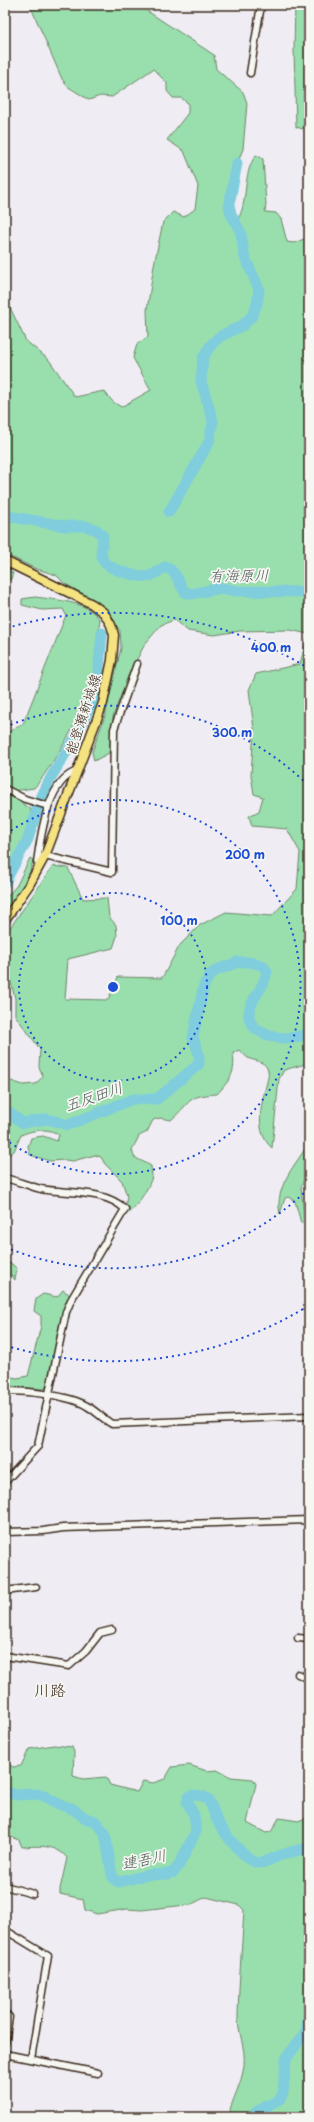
<svg xmlns="http://www.w3.org/2000/svg" width="314" height="2122" font-family="'Playpen Sans','Klee One',sans-serif">
	<style>
		.green { fill: #99dfad; stroke: #6a8466 }
		.lines { fill: none; stroke-linecap: round; stroke-linejoin: round }
		.river { stroke: #7fcddd; stroke-width: 11 }
		.minor-casing { stroke: #3b2a1e; stroke-width: 9 }
		.major-casing { stroke: #3b2a1e; stroke-width: 11 }
		.minor { stroke: #f6f6f2; stroke-width: 6 }
		.major { stroke: #f5e382; stroke-width: 8 }
		.ring { fill: none; stroke: #1d4ed8; stroke-width: 2; stroke-dasharray: 2 4 }
		.labels { text-anchor: middle; stroke-width: 3.5; stroke-linejoin: round; paint-order: stroke }
		.street-label { font-size: 14px; fill: #3b2a1e; stroke: #f6f6f2 }
		.water-label { font-size: 15px; font-style: italic; fill: #4f5b57; stroke: #f6f6f2 }
		.quarter-label { font-size: 16px; fill: #3b2a1e; stroke: #f6f6f2 }
		.centre { fill: #1d4ed8; stroke: #f6f6f2; stroke-width: 2 }
		.ring-label { font-size: 12px; text-anchor: middle; font-weight: bold; fill: #1d4ed8; stroke: #f6f6f2; stroke-width: 3.5; stroke-linejoin: round; paint-order: stroke }
	</style>
	<rect width="100%" height="100%" fill="#efedf3"/>
	<filter id="ink" filterUnits="userSpaceOnUse"><feTurbulence type="fractalNoise" baseFrequency=".025" numOctaves="2"/><feDisplacementMap in="SourceGraphic" scale="8" xChannelSelector="R" yChannelSelector="G"/><feConvolveMatrix kernelMatrix="1 2 1 2 8 2 1 2 1" color-interpolation-filters="sRGB"/></filter>
	<g filter="url(#ink)">
		<g class="green">
			<path d="M30 5H138L214 55 216 69 243 92 247 103 243 149 235 169 227 211 232 226C251 210 240 176 256 155L263 159 266 204 265 212 276 213 281 219 287 242 294 243 309 237V1063L284 1070 279 1079 272 1148C254 1132 261 1106 266 1086 267 1081 270 1073 267 1068 264 1061 254 1061 248 1058 245 1056 242 1052 239 1050L233 1053C236 1073 230 1080 217 1094 185 1096 193 1101 171 1120L160 1118 153 1120 147 1132 139 1136 132 1150 134 1157 151 1166C151 1169 152 1173 152 1176 150 1187 136 1208 127 1214L126 1202 127 1196 122 1181 105 1164 101 1157 95 1155 73 1161 65 1160 50 1161 30 1155 28 1146 31 1138 43 1136 57 1141 59 1135C49 1127 32 1130 21 1135L14 1151 8 1155 5 1154V1079L23 1085 36 1084 43 1076 39 1067 40 1049 15 1015V998L10 979 5 970V935L53 866 68 868 83 899 107 898 109 917 116 925 117 936 113 948 68 959 65 999 108 1000 118 977 162 978 180 945 200 925 226 912 272 916 297 889 300 852 287 829 252 826 249 816 259 811 263 797 254 794 251 775 254 729 249 690 256 674 300 664 308 634 290 630 240 631 214 635 188 631 174 620 161 625 145 644 128 676 113 717 109 753 94 761 92 752 105 716 121 648 120 631 103 606 64 583 56 575 34 568 5 554V297L26 341 49 360 75 397 104 391 113 402 121 407 151 390 133 358 137 344 148 337 147 310 154 265 163 222 173 212 184 217 195 209 198 186 184 151 167 140 188 113V103L181 98H173L167 91V83L153 69 112 97 100 96 89 100 67 86 62 79Z"/>
			<path d="M295 5H309V116L306 115 303 129 296 127 294 50Z"/>
			<path d="M5 569 13 573 11 579 5 581Z"/>
			<path d="M35 597C56 600 88 601 100 620 96 642 96 665 92 687 87 707 48 773 34 788L13 791 12 797 31 809C32 831 16 855 5 874V734L23 724 66 615 63 609 42 610 22 605V599Z"/>
			<path d="M30 858 33 860C29 880 20 895 5 910V899L17 885Z"/>
			<path d="M309 1143V1166L301 1188 305 1224 301 1223 295 1201 288 1197 285 1198 280 1214C274 1187 296 1164 309 1143Z"/>
			<path d="M5 1262 12 1264 17 1269 15 1280 11 1275H5Z"/>
			<path d="M63 1290 70 1295 64 1310 46 1387 44 1389 5 1386V1376L17 1378 28 1376 41 1326V1316L34 1311 36 1299 43 1294 57 1297Z"/>
			<path d="M54 1745 72 1747 74 1752 73 1776 83 1779 106 1777 110 1785 137 1792 143 1781 153 1783 165 1779 172 1767 189 1765 207 1771 217 1770 231 1777 253 1779 256 1784 247 1823 266 1833 271 1832 279 1818 298 1821 309 1817V2117H228C232 2099 242 2084 244 2065 246 2047 237 2031 238 2014 239 1979 242 1945 244 1910L239 1905 206 1897 190 1905 177 1906 142 1910 127 1909 97 1914 85 1910 83 1899 60 1894V1889L67 1858C56 1844 39 1846 22 1847L19 1840 5 1835V1762L13 1767 21 1766 29 1749Z"/>
		</g>
		<g class="lines">
			<g class="river">
				<path d="M5 510 8 515 13 517 65 526H85L97 530 103 536C103 544 100 551 102 558 104 569 139 578 149 576 154 575 160 570 165 567 177 571 178 583 185 592L191 594 221 588 237 591 309 592"/>
				<path d="M169 512 209 442 213 421 201 381 203 358 210 346 219 337 243 325 252 316 257 304 259 289 244 255 241 233 231 214 229 205 237 163"/>
				<path d="M5 882 28 839 40 800 50 779 76 736 92 702 98 677 102 633"/>
				<path d="M5 1110 23 1123 47 1119 68 1125 133 1099H157L199 1064V1055L193 1037 204 985 210 975 217 970 238 962H249L262 965 267 971C264 988 255 994 250 1008 243 1030 270 1038 287 1038 294 1038 302 1035 309 1034"/>
				<path d="M5 1791 15 1795 37 1794 44 1796 56 1803 73 1809 85 1818 95 1821 105 1833 112 1875 115 1880 119 1882 147 1875 168 1874 174 1872 179 1865 196 1831 194 1815 187 1802 189 1797 193 1795C211 1794 211 1807 217 1820 223 1832 246 1862 259 1863 265 1863 271 1859 276 1857 286 1853 299 1850 309 1848"/>
				<path d="M253 2117 256 2112 280 2099 283 2093 286 2059 306 2031 309 2013"/>
			</g>
			<g class="minor-casing">
				<g id="minor">
					<path d="M250 73 261 5"/>
					<path d="M5 789 25 799 48 806"/>
					<path d="M45 856 112 872 114 729 137 664"/>
					<path d="M41 864 37 862C41 836 47 779 78 771"/>
					<path d="M5 1178C17 1181 29 1186 41 1189 67 1194 104 1189 125 1209L71 1300 66 1312 38 1446 5 1482"/>
					<path d="M5 1391C26 1391 69 1395 87 1406 96 1411 103 1419 112 1424L309 1416"/>
					<path d="M5 1532 43 1531 63 1528 309 1520"/>
					<path d="M5 1591 36 1587"/>
					<path d="M298 1638 309 1639"/>
					<path d="M5 1656 69 1666 86 1651 100 1633 112 1630"/>
					<path d="M298 1674 309 1679"/>
					<path d="M5 1886 33 1894"/>
					<path d="M5 1930 48 1956 31 2059"/>
					<path d="M5 2013 9 2017 5 2043"/>
					<path d="M5 2054 98 2073"/>
				</g>
			</g>
			<g class="major-casing">
				<path id="major" d="M5 561 92 604 104 613 111 625 114 635 112 660 103 703 45 856 29 885 5 920"/>
			</g>
			<use href="#minor" class="minor"/>
			<use href="#major" class="major"/>
		</g>
	</g>
	<g class="ring">
		<circle cx="113" cy="987" r="94"/>
		<path d="M6 834A187 187 0 1 1 6 1140"/>
		<path d="M308 1189A281 281 0 0 1 5 1247M5 727A281 281 0 0 1 308 785"/>
		<path d="M308 1306A374 374 0 0 1 7 1346M7 628A374 374 0 0 1 308 668"/>
	</g>
	<g class="labels">
		<g class="street-label">
			<text transform="translate(83 714) rotate(-72)" y="5">能登瀬新城線</text>
		</g>
		<g class="water-label">
			<text transform="translate(239 576) rotate(-1)" y="5">有海原川</text>
			<text transform="translate(94 1097) rotate(-19)" y="5">五反田川</text>
			<text transform="translate(144 1860) rotate(-12)" y="5">連吾川</text>
		</g>
		<g class="quarter-label">
			<text x="50" y="1696">川路</text>
		</g>
	</g>
	<circle cx="113" cy="987" r="6" class="centre"/>
	<g class="ring-label">
		<text x="271" y="652">400 m</text>
		<text x="232" y="737">300 m</text>
		<text x="245" y="859">200 m</text>
		<text x="179" y="925">100 m</text>
	</g>
	<rect width="314" height="2122" fill="none" stroke="#f6f6f2" stroke-width="20"/>
	<rect x="10" y="10" width="294" height="2102" fill="none" stroke="#3b2a1e" stroke-width="1.5" filter="url(#ink)"/>
</svg>
